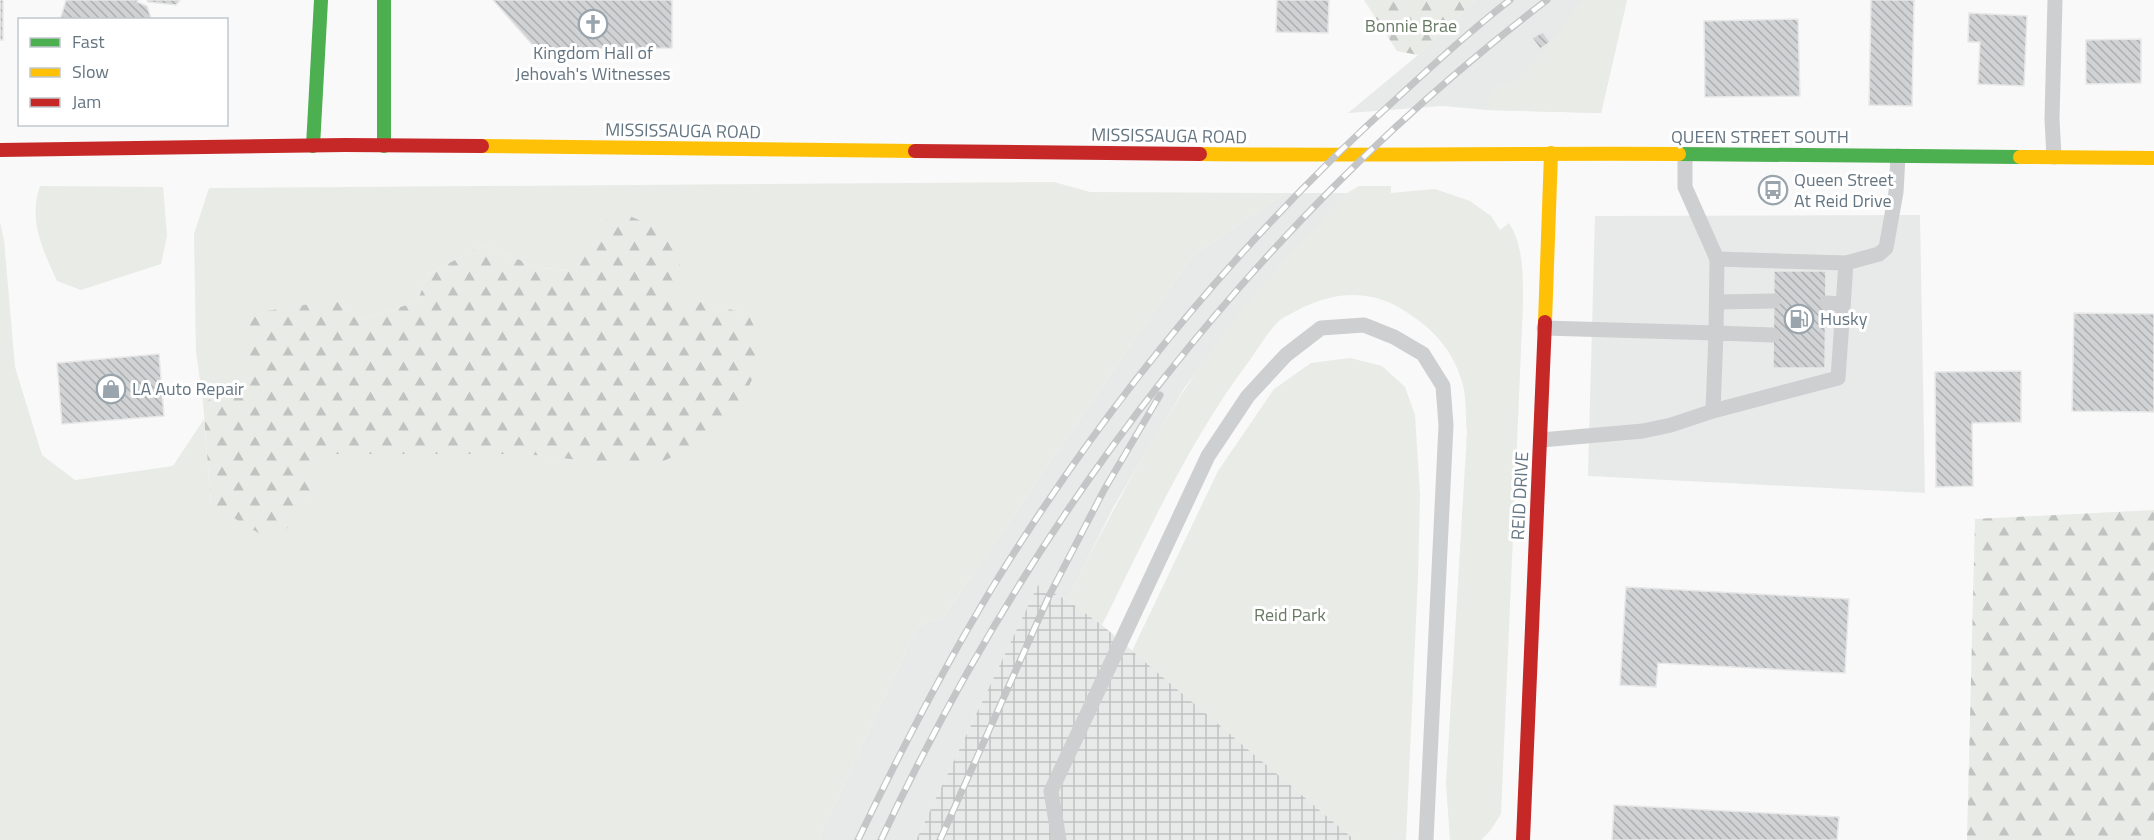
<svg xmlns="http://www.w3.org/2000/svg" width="2154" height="840" font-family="'Titillium Web',sans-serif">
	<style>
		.built { fill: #e8e9e9 }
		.industrial { fill: url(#industrial-grid) }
		.green { fill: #e8ebe6 }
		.forest { fill: url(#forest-firs) }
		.building { fill: url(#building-back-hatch); stroke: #e8e8e8; stroke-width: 1.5 }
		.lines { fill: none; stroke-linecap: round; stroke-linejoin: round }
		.lane { stroke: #cecfd0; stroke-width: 15 }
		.fast { stroke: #4caf50; stroke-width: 14 }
		.slow { stroke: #ffc107; stroke-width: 14 }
		.jam { stroke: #c62828; stroke-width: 14 }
		.rail-casing { stroke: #c3c5c6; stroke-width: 7 }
		.rail { stroke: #fff; stroke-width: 4.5; stroke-dasharray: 14; stroke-linecap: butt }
		.labels { text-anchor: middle; stroke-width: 6; stroke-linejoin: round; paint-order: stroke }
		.park-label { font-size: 18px; fill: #687a64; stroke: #fff }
		.poi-label { font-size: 18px; fill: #657683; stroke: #fff; text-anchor: start }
		.street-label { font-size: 18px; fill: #657683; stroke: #fff }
	</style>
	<defs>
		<pattern id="industrial-grid" width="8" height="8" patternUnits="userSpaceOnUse" patternTransform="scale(1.5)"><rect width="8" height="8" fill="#e8e9e9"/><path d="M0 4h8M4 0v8" fill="none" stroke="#c0c1c2"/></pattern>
		<pattern id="forest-firs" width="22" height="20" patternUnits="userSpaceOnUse" patternTransform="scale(1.5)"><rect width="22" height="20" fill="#e8ebe6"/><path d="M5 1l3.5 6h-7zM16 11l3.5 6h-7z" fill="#c0c3c0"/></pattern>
		<pattern id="building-back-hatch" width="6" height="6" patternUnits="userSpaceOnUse" patternTransform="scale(1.5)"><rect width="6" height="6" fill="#d0d2d3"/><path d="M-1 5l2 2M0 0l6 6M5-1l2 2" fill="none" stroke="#acafb1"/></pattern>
	</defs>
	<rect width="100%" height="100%" fill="#f9f9f9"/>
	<g class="built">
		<path d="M1475 0H1627L1601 113 1487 110 1443 106 1348 113 1418 55Z"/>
		<path d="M1285 193H1347L1249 302 1185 387 1114 506 1067 600 1038 585 916 840H818L917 627 944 616 1192 256Z"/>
		<path d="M1920 215 1925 493 1588 476 1595 216Z"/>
	</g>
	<path class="industrial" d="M1038 585 1067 600 1102 625 1355 840H916Z"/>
	<g class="green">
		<path d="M1585 0H1627L1601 113 1487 110 1488 98 1498 85C1533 81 1560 22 1585 0Z"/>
		<path d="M1054 182 1090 192 1285 193 1192 256 944 616 917 627 818 840H0V222L4 240 15 367 42 455 75 480 173 466 204 419 211 504 308 503 317 454H526L649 467 748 314 572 270 539 268 484 245 428 274 417 302 360 319 335 300 251 377 203 403 196 351 194 234 209 188Z"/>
		<path d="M40 186 163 187 167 236 161 264 81 290 57 281C43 250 28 221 40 186Z"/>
		<path d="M1359 186H1391V193L1435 189 1470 201 1491 216 1500 230 1509 223C1524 247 1523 276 1523 304L1501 814 1490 831 1481 840H1450L1446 784 1467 432C1465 416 1467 397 1462 382 1452 347 1430 326 1400 308 1365 288 1330 293 1296 311 1291 314 1285 316 1280 320 1269 330 1259 347 1250 360 1189 440 1147 535 1102 625L1067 600C1119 496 1175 392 1249 301 1280 264 1314 229 1347 193Z"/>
		<path d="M1350 358 1382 366 1405 387 1415 415 1420 495 1418 577 1406 840H1355L1132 651 1218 471 1274 389 1311 363Z"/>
	</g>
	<g class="forest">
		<path d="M1364 0H1475L1418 55 1397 51Z"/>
		<path d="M614 209 684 240 674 295 748 314 766 351 727 431 649 468 526 454H318L308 503 275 543 211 504 203 403 251 377 248 314 335 300 360 319 417 302 428 274 484 245 539 268 572 270Z"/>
		<path d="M2154 510V840H1967L1975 519Z"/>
	</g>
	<g class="building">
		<rect x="0" y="0" width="3" height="40"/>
		<path d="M66 0H138L137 2 147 6 151 18 150 20H60Z"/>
		<path d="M147 0H180L176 5 148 2Z"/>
		<path d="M493 0H672V48L536 49Z"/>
		<path d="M1277 0H1329L1328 33 1276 32Z"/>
		<path d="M1871 0H1914L1912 106 1869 105Z"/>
		<path d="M1969 13 2027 16 2024 86 1978 84 1980 42H1968Z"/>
		<path d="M1798 19 1800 96 1705 97 1704 21Z"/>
		<path d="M1543 32 1550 42 1540 49 1532 38Z"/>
		<path d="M2141 39V83L2086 84V40Z"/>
		<path d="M1774 271H1826L1825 368H1773Z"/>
		<path d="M2074 313 2154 314V412L2072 411Z"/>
		<path d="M159 354 164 416 62 424 57 363Z"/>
		<path d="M2021 371V422L1972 423 1973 486 1936 487 1935 372Z"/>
		<path d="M1626 587 1849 599 1845 673 1658 663 1656 687 1620 685Z"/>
		<path d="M1614 805 1839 817 1837 840H1612Z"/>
	</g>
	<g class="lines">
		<g class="lane">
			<path d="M1685 155V187L1717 259 1846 263 1879 254 1886 248 1896 192 1898 156"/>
			<path d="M2054 157 2052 119 2055 0"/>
			<path d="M1717 302 1773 301"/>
			<path d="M1826 303 1843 304"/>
			<path d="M1544 328 1716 333 1717 259"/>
			<path d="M1713 411 1716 333 1773 335"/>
			<path d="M1541 440 1643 431 1671 425 1713 411 1838 378 1846 263"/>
			<path d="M1059 840 1051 791 1208 456 1248 396 1286 355 1321 328 1364 325 1394 337 1423 354 1443 386 1446 425 1426 840"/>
		</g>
		<g class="fast">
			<path d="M384 0V146"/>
			<path d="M313 146 321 0"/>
			<path d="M1679 154 2020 157"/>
		</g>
		<g class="slow">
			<path d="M482 146 915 151"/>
			<path d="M1200 154C1360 156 1519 153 1679 154"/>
			<path d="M2020 157 2154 158"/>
			<path d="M1545 322 1551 153"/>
		</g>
		<g class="jam">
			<path d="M0 150 345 145 482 146"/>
			<path d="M915 151 1200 154"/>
			<path d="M1523 840 1545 322"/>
		</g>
		<g class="rail-casing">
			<g id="rail">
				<path d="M858 840C899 754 943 669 992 588 1103 407 1239 241 1396 99 1433 65 1470 31 1510 0"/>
				<path d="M881 840C1035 511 1257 221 1547 0"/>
				<path d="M940 840 1049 596 1104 490 1160 395"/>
			</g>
		</g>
		<use href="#rail" class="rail"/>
	</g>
	<defs>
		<g id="church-ring" transform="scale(1.5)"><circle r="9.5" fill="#fff" stroke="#99a4ac" stroke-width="1.5"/><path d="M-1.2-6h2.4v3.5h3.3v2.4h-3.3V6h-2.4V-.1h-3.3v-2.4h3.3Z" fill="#99a4ac"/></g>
		<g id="bus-ring" transform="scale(1.5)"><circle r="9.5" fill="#fff" stroke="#99a4ac" stroke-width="1.5"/><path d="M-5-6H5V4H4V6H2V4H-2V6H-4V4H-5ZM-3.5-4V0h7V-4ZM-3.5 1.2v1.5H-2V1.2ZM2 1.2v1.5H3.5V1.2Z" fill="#99a4ac"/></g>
		<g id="fuel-ring" transform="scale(1.5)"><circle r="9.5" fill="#fff" stroke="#99a4ac" stroke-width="1.5"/><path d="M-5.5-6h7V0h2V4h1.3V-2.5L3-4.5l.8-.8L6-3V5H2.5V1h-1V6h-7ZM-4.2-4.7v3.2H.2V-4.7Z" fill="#99a4ac"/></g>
		<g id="shop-ring" transform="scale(1.5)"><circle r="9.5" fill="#fff" stroke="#99a4ac" stroke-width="1.5"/><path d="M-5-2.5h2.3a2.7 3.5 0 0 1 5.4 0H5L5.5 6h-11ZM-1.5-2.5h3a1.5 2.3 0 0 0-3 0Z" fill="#99a4ac"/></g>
	</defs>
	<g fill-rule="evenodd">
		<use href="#church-ring" x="593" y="24"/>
		<use href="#bus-ring" x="1773" y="190"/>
		<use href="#fuel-ring" x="1799" y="319"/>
		<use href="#shop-ring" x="111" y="389"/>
	</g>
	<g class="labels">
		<g class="park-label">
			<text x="1411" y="32">Bonnie Brae</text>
			<text x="1290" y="621">Reid Park</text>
		</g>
		<g class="poi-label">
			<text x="593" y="59" text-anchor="middle">Kingdom Hall of<tspan x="593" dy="21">Jehovah's Witnesses</tspan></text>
			<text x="1794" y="186">Queen Street<tspan x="1794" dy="21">At Reid Drive</tspan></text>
			<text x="1820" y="325">Husky</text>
			<text x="132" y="395">LA Auto Repair</text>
		</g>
		<g class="street-label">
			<text transform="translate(683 131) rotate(1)" y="6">MISSISSAUGA ROAD</text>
			<text transform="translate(1169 136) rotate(1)" y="6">MISSISSAUGA ROAD</text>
			<text x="1760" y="143">QUEEN STREET SOUTH</text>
			<text transform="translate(1520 496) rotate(-87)" y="6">REID DRIVE</text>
		</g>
	</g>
	<rect x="18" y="18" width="210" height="108" fill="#ffffff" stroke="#c1c8cd" stroke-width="1.5"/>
	<rect x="30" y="38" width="30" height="9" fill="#4caf50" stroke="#c1c8cd" stroke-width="1.5"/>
	<text x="72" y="48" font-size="18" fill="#657683">Fast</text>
	<rect x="30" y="68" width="30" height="9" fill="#ffc107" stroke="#c1c8cd" stroke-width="1.5"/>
	<text x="72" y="78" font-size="18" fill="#657683">Slow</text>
	<rect x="30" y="98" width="30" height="9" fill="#c62828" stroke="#c1c8cd" stroke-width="1.5"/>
	<text x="72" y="108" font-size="18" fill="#657683">Jam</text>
</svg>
